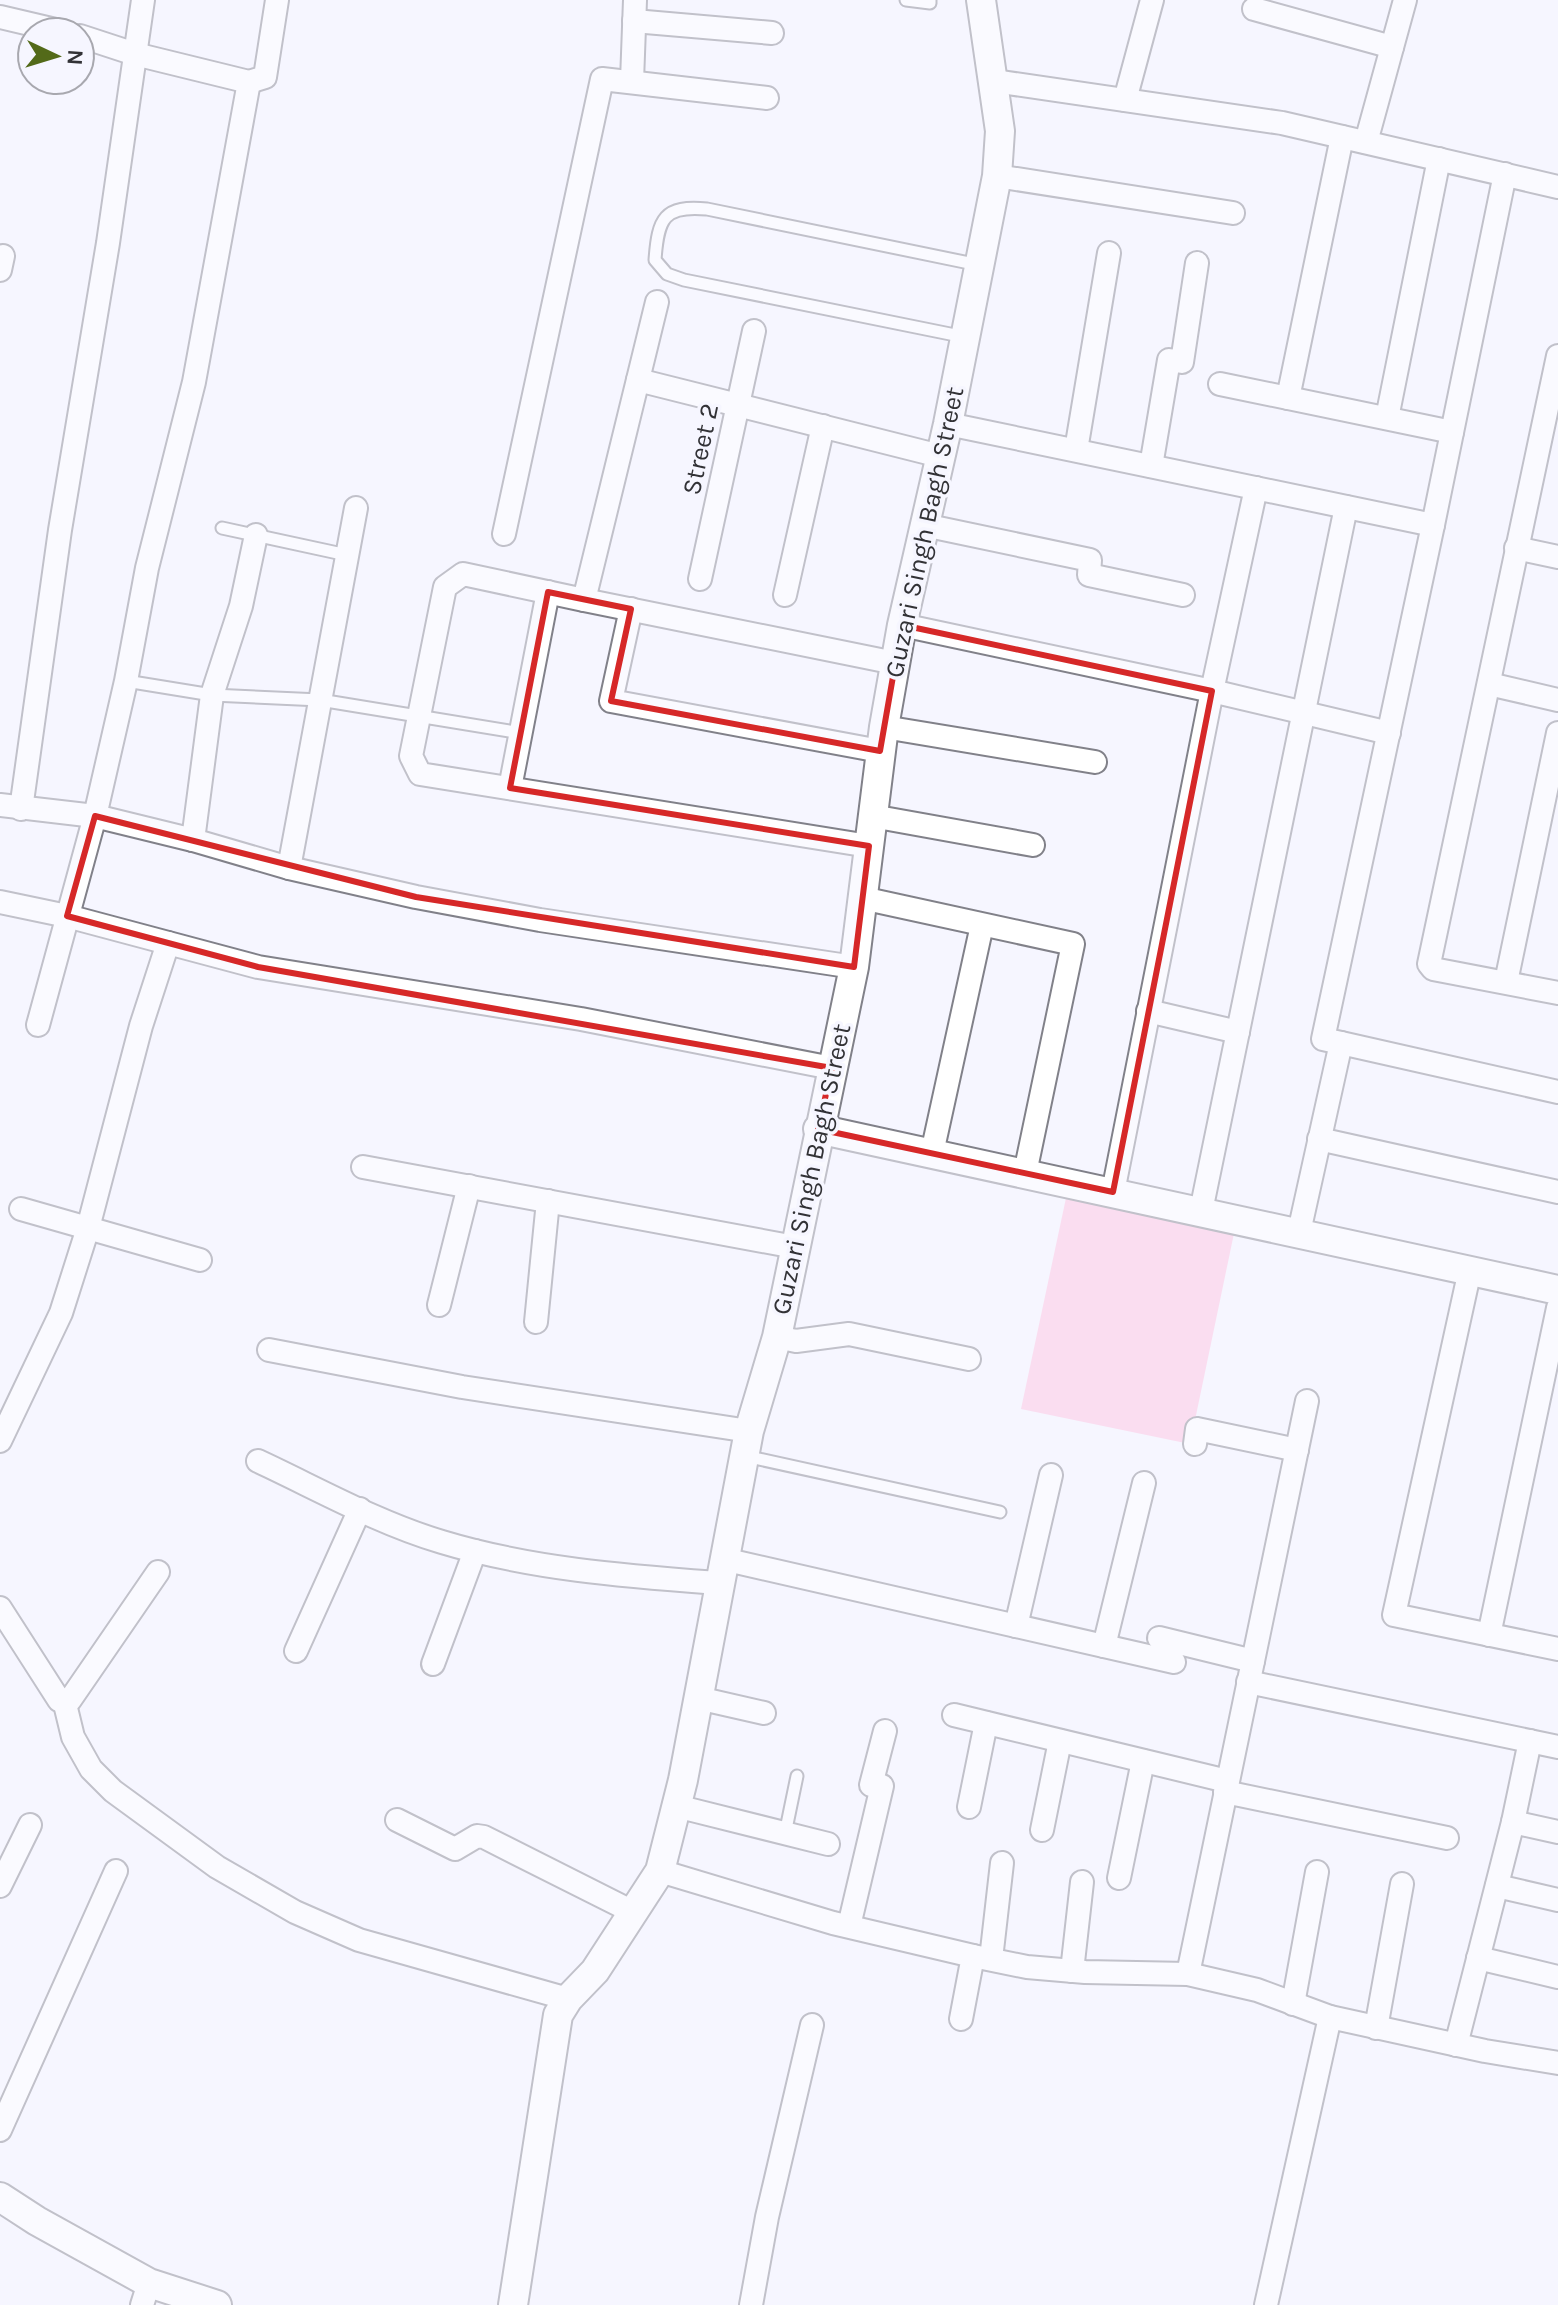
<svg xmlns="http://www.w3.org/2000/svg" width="1558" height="2305" font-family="Karla,sans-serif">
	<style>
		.green { fill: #ffbfdd }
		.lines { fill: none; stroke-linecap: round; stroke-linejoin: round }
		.service-casing { stroke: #818189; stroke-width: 15 }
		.minor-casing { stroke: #818189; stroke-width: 26 }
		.tertiary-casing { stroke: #818189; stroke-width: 32 }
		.service { stroke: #fff; stroke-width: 11 }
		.minor { stroke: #fff; stroke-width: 22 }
		.tertiary { stroke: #fff; stroke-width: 28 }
		.marked { fill: none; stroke: #d62828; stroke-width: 6; stroke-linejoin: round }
		.labels { text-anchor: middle; stroke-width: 7; stroke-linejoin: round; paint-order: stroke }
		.street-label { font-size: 26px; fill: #323236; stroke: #f6f6ff }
	</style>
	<rect width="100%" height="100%" fill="#f6f6ff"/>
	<path class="green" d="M1069 1184 1237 1219 1190 1444 1021 1409Z"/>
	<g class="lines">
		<g class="service-casing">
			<g id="service">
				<path d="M906 0 930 3V0"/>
				<path d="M965 337 684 280 667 274 655 260C658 218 664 205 707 209L979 265"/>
				<path d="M222 528 347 555"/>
				<path d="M126 681 212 695 320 700 521 733"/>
				<path d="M745 1456 1000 1512"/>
				<path d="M785 1834 797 1776"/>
			</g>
		</g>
		<g class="minor-casing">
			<g id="minor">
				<path d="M1254 9 1392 47"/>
				<path d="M0 17 64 32"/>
				<path d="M634 21 772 33"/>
				<path d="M80 36 135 54 249 82 265 77 277 0"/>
				<path d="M632 81 635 0"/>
				<path d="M994 81 1282 123 1558 187"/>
				<path d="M1125 100 1152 0"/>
				<path d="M1366 142 1405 0"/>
				<path d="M997 176 1233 213"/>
				<path d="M0 270 3 256"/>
				<path d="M657 302 584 600 463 574 445 587 411 756 420 774 869 846"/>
				<path d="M1558 356 1429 964 1433 969 1558 993"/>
				<path d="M638 380 940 456"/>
				<path d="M1220 384 1452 432"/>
				<path d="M1288 398 1342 137"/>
				<path d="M1387 418 1439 159"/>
				<path d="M948 424 1433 525"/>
				<path d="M1076 450 1109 253"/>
				<path d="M1151 466 1169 360 1182 362 1197 263"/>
				<path d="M924 525 1090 560 1089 575 1183 595"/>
				<path d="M504 534 602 79 767 98"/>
				<path d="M1516 548 1558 557"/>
				<path d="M700 579 754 331"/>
				<path d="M785 595 823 426"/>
				<path d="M584 600 895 663"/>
				<path d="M631 609 611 701 880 751"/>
				<path d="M902 625 1212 691 1389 733"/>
				<path d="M1489 684 1558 700"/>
				<path d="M884 727 1095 762"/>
				<path d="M510 788 548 592"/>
				<path d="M0 805 95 816 193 840 289 868 416 897 540 920 854 967"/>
				<path d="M21 809 60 530 108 243 143 0"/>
				<path d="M872 816 1033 845"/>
				<path d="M193 840 212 695 241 606 256 535"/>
				<path d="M289 868 356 508"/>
				<path d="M862 898 1073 944 1025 1173"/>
				<path d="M0 902 67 916 258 967 581 1019 832 1068"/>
				<path d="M1506 982 1558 733"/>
				<path d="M1148 1011 1238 1032"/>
				<path d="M38 1025 95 816 126 681 147 568 194 382 249 82"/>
				<path d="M1341 1043 1558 1092"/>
				<path d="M1319 1139 1558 1192"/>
				<path d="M932 1153 982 925"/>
				<path d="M363 1167 795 1247"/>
				<path d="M1113 1192 1212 691 1256 488"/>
				<path d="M21 1209 200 1260"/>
				<path d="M1201 1211 1346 507"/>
				<path d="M1299 1232 1341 1043 1323 1039 1433 525 1505 174"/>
				<path d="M1470 1270 1394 1615 1558 1649"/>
				<path d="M439 1305 469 1186"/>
				<path d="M536 1322 548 1201"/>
				<path d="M777 1337 796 1341 849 1334 969 1359"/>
				<path d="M269 1350 462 1387 749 1431"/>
				<path d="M0 1441 61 1313 88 1228 141 1026 168 943"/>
				<path d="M1195 1444 1197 1429 1297 1450"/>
				<path d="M258 1461C318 1489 378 1523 442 1542 531 1569 626 1576 718 1583"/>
				<path d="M723 1559 1174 1662"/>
				<path d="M0 1608 59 1700H70L158 1572"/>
				<path d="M1016 1626 1051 1475"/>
				<path d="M1489 1635 1558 1308"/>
				<path d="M1159 1638 1253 1661"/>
				<path d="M1104 1646 1144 1483"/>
				<path d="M296 1651 360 1509"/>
				<path d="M433 1664 475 1551"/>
				<path d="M1248 1682 1558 1747"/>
				<path d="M698 1698 764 1713"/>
				<path d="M64 1700 73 1737 91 1769 113 1791 217 1867 295 1912 359 1940 568 1999"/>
				<path d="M954 1715 1227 1781"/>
				<path d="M1225 1792 1447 1838"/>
				<path d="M676 1806 828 1844"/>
				<path d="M969 1807 986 1723"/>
				<path d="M397 1820 455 1849 477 1836 484 1837 633 1912"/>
				<path d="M1513 1822 1558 1832"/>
				<path d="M1042 1830 1060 1741"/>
				<path d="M660 1871 833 1923 973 1956 961 2019"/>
				<path d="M1119 1878 1143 1761"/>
				<path d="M0 1886 30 1825"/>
				<path d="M1497 1886 1558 1900"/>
				<path d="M849 1926 882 1786 871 1785 885 1731"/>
				<path d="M973 1956 1027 1967 1085 1972 1188 1974 1257 1990 1330 2017 1485 2051 1558 2063"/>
				<path d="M1478 1958 1558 1977"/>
				<path d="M991 1959 1002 1863"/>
				<path d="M1072 1971 1082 1882"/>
				<path d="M1188 1974 1307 1401"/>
				<path d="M1293 2004 1317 1872"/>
				<path d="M1376 2028 1402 1884"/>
				<path d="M1456 2045 1513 1822 1530 1741"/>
				<path d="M0 2130 116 1871"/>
				<path d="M142 2305 149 2283"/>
				<path d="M751 2305 767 2217 812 2025"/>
				<path d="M1266 2305 1330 2017"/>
			</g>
		</g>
		<g class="tertiary-casing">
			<g id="tertiary">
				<path d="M818 1129 1558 1290"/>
				<path d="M0 2197 37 2221 149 2283 217 2305"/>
				<path d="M513 2305 558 2015 568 1999 595 1971 660 1871 683 1780 749 1431 777 1337 854 967 884 727 902 625 948 424 997 176 1000 131 981 0"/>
			</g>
		</g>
		<use href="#service" class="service"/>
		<use href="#minor" class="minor"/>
		<use href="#tertiary" class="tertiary"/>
	</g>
	<path d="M0 0H1558V2305H0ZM548 592 631 609 611 701 880 751 902 625 1212 691 1113 1192 818 1129 832 1068 258 967 67 916 95 816 416 897 854 967 869 846 510 788Z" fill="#f6f6ff" fill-opacity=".55" fill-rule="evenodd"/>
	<path class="marked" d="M548 592 631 609 611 701 880 751 902 625 1212 691 1113 1192 818 1129 832 1068 258 967 67 916 95 816 416 897 854 967 869 846 510 788Z"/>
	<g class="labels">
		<g class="street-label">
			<text transform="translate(700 449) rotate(-78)" y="9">Street 2</text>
			<text transform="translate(924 532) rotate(-78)" y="9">Guzari Singh Bagh Street</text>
			<text transform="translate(811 1169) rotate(-78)" y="9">Guzari Singh Bagh Street</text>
		</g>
	</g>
	<g transform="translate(56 56) rotate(94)"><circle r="38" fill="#f6f6ff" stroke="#a8a8af" stroke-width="2"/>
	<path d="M0-6L14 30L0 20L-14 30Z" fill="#536a19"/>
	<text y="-12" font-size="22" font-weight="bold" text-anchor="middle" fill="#323236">N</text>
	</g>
</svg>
